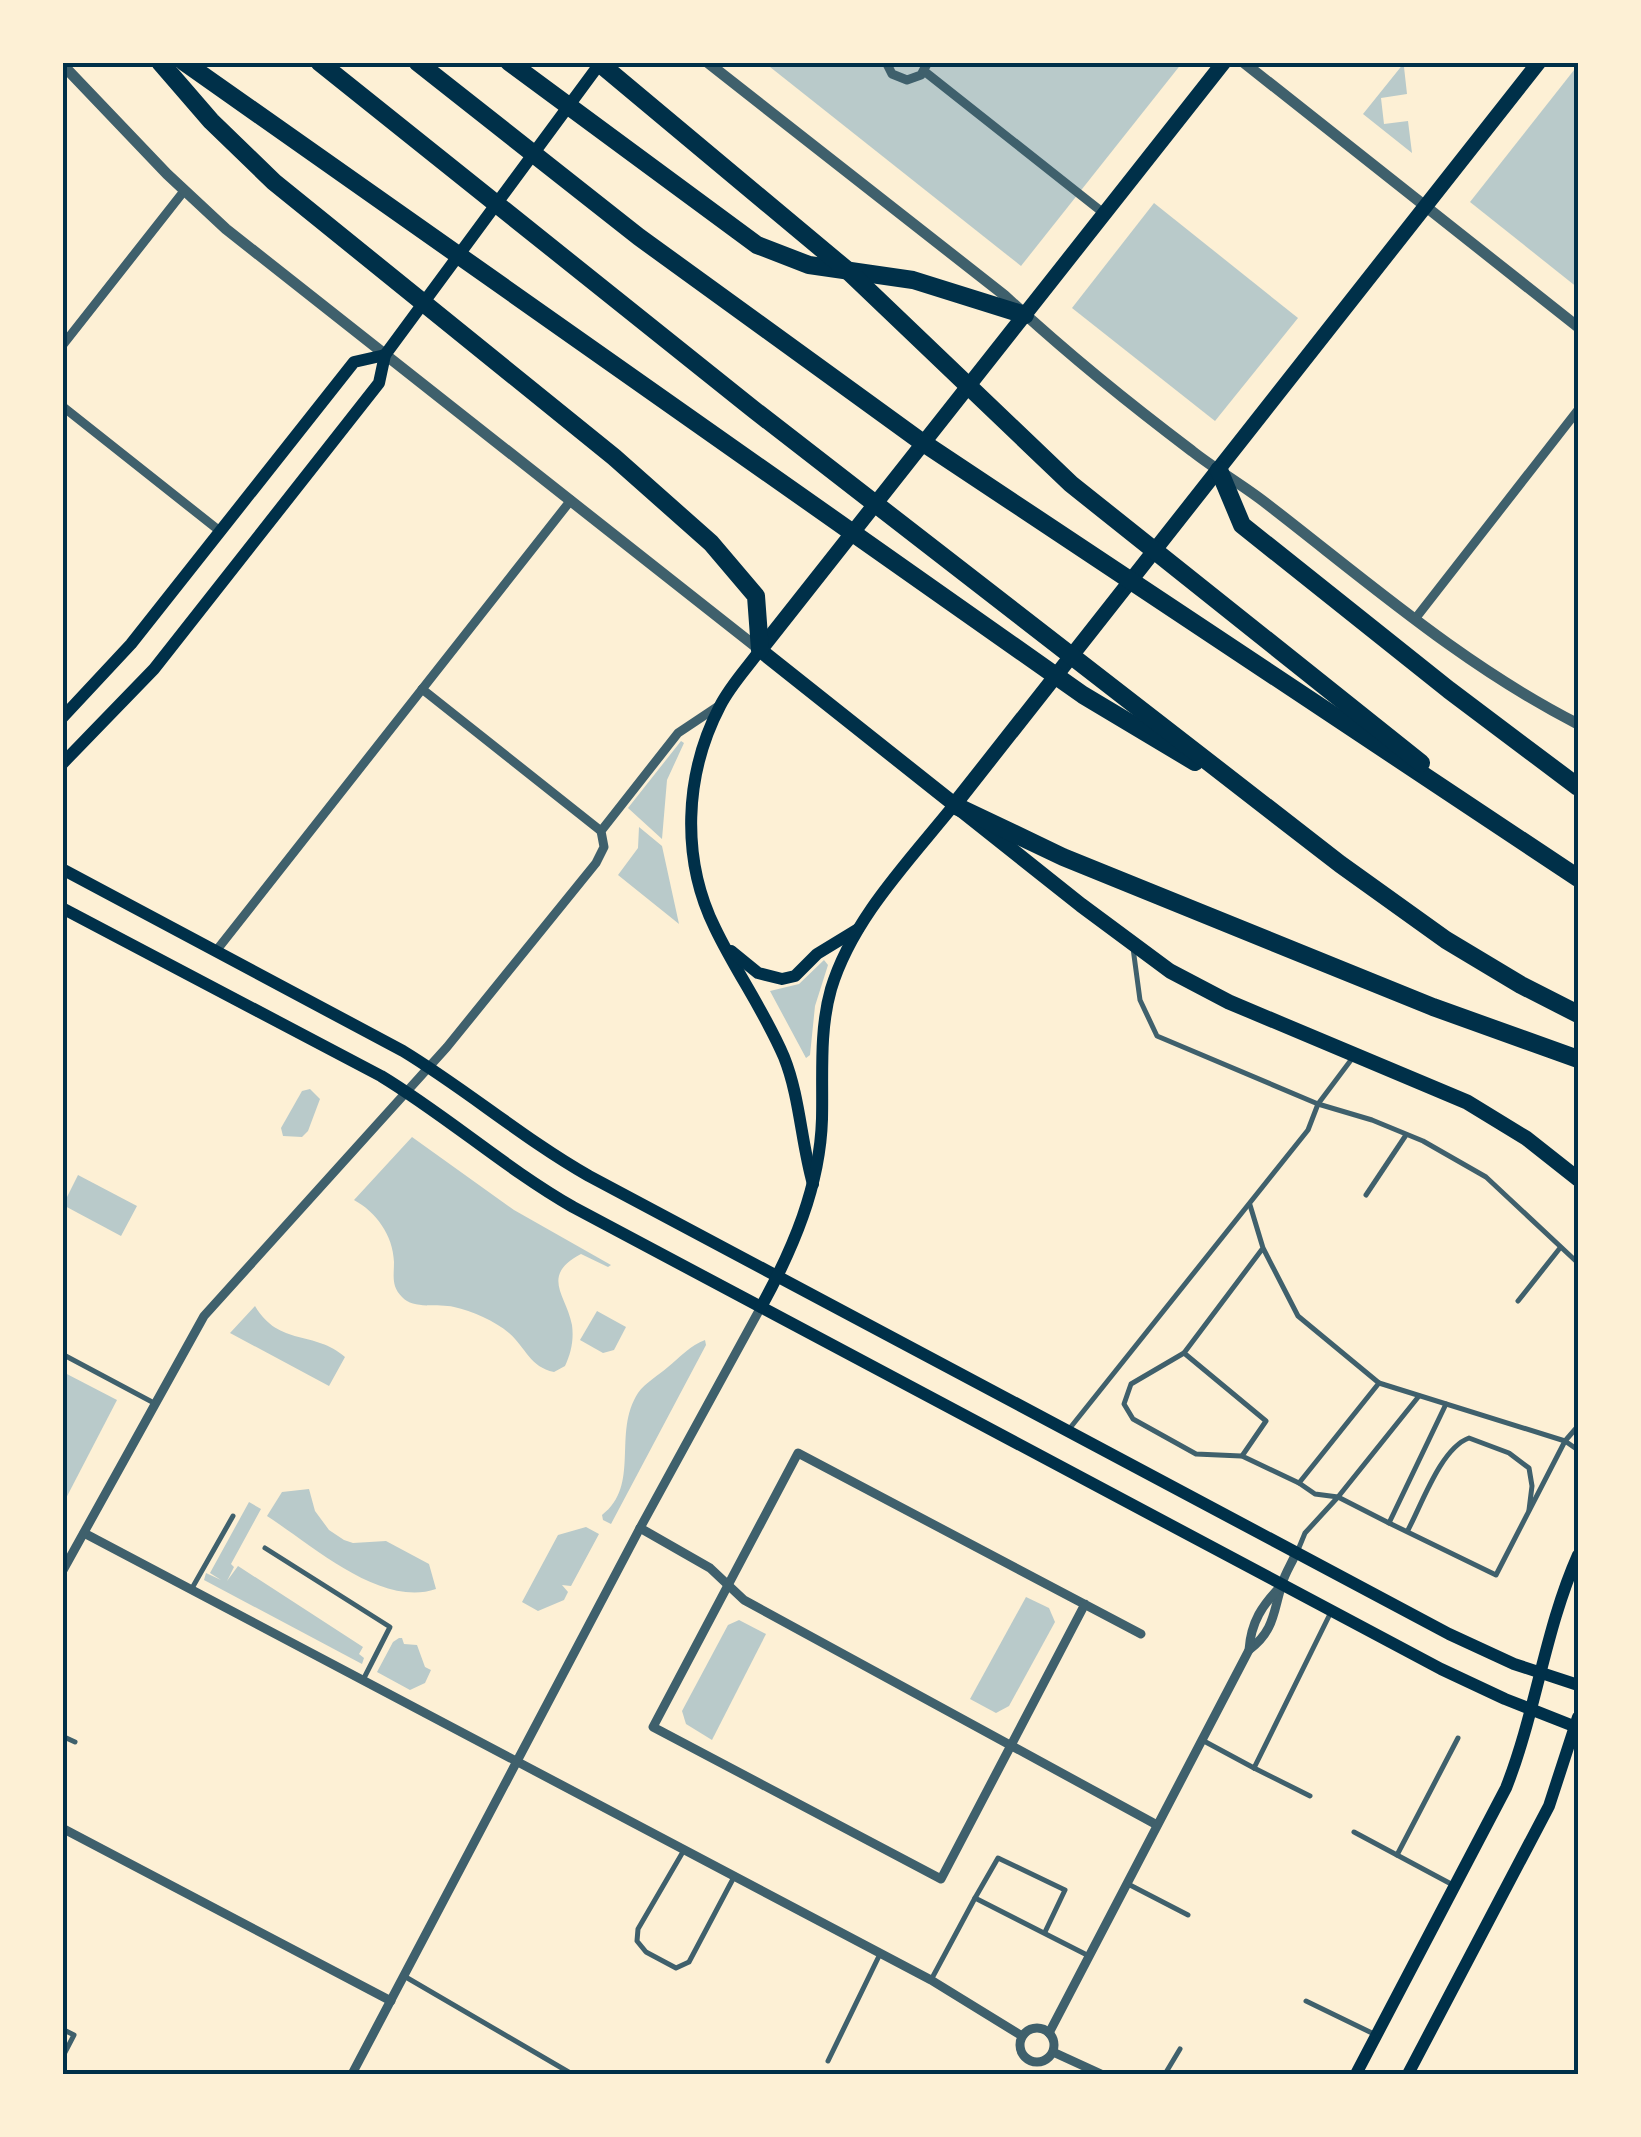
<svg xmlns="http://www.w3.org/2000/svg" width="1641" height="2137" font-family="Mulish,sans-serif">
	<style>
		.green { fill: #b9caca }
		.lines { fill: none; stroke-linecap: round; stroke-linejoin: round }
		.service { stroke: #3f606c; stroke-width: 5 }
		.minor { stroke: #3f606c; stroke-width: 9 }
		.tertiary { stroke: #3f606c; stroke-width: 11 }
		.secondary { stroke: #003049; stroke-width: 12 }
		.primary { stroke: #003049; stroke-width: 15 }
		.motorway { stroke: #003049; stroke-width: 18 }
		.neatline { fill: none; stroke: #003049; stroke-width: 4 }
	</style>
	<rect width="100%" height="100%" fill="#fdf0d5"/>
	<g class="green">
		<path d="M765 63H1182L1021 266Z"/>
		<path d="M1404 63 1426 64 1404 67 1407 94 1381 98 1384 124 1408 121 1412 153 1363 114Z"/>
		<path d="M1578 65V288L1470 202Z"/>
		<path d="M1154 203 1298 318 1215 421 1072 308Z"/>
		<path d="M681 741 684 743 667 780 662 839 628 808Z"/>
		<path d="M639 827 662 846 679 924 618 875 638 848Z"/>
		<path d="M824 960 828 965 815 1006 810 1055 806 1058 770 991 799 984Z"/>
		<path d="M310 1089 320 1099 308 1131 302 1137 283 1136 281 1128 302 1091Z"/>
		<path d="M412 1137 514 1210 611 1265 608 1267 581 1254C540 1276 566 1294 572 1325 574 1340 571 1353 565 1366L554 1372C530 1367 526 1348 509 1333 495 1321 472 1311 454 1307 438 1303 414 1310 402 1297 391 1286 394 1276 394 1262 393 1235 376 1212 354 1200Z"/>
		<path d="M78 1175 137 1206 121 1236 63 1205Z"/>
		<path d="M255 1306C279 1347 315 1330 345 1357L329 1386 230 1333Z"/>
		<path d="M597 1311 626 1327 614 1350 603 1353 580 1340Z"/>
		<path d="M705 1340 706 1345 611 1524 603 1520 602 1515C641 1485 612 1433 638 1393 645 1383 659 1375 668 1367 679 1358 691 1345 705 1340Z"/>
		<path d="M63 1372 117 1400 63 1504Z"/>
		<path d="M309 1489 315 1511 329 1530 344 1540 353 1543 386 1541 429 1564 436 1589C381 1608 312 1545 267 1516L282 1492Z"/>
		<path d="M249 1502 261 1509 231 1564 234 1567 227 1581 238 1566 363 1647 359 1654 364 1658 362 1664 204 1580 206 1573 221 1580 210 1573Z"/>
		<path d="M586 1527 599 1534 571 1586 562 1585 568 1592 564 1600 538 1611 522 1602 558 1535Z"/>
		<path d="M1026 1597 1049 1608 1055 1622 1009 1706 996 1713 970 1699Z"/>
		<path d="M739 1620 766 1634 712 1740 686 1724 682 1711 728 1625Z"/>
		<path d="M399 1638H402L404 1644 417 1645 425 1667 431 1670 425 1683 410 1690 377 1672 393 1642Z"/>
	</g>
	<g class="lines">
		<g class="service">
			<path d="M1133 948 1140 1000 1157 1036 1318 1104 1372 1120 1423 1141 1486 1177 1578 1263"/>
			<path d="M1366 1195 1406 1135"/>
			<path d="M1250 1205 1263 1248 1298 1316 1379 1383 1299 1483 1242 1456 1266 1421 1184 1353 1263 1248"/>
			<path d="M1518 1301 1560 1248"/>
			<path d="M1184 1353 1131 1384 1124 1404 1133 1419 1196 1454 1241 1456"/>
			<path d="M62 1354 154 1403"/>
			<path d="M1379 1383 1565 1441 1578 1450"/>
			<path d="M1070 1428 1308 1130 1318 1104 1354 1056"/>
			<path d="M1299 1483 1315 1494 1338 1497 1389 1523 1446 1404"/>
			<path d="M1389 1523 1496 1575 1565 1441 1578 1426"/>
			<path d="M1408 1530C1422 1504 1441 1448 1469 1438L1509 1453 1529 1468 1532 1486 1529 1510"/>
			<path d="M265 1548 390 1627 363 1680"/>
			<path d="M1298 1550 1305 1533 1338 1497 1419 1396"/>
			<path d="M191 1590 233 1516"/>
			<path d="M62 1736 75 1742"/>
			<path d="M1202 1740 1254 1768 1330 1614"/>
			<path d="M1254 1768 1310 1796"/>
			<path d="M1354 1832 1453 1885"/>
			<path d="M684 1850 638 1929 637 1941 646 1952 676 1968 689 1962 734 1877"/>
			<path d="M1397 1855 1458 1738"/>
			<path d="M1128 1884 1188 1915"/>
			<path d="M975 1898 998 1858 1065 1890 1045 1932"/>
			<path d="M404 1976 572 2074"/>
			<path d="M931 1980 975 1898 1089 1956"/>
			<path d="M1306 2001 1374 2034"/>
			<path d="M62 2029 74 2035 62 2058"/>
			<path d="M828 2061 880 1954"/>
			<path d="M1165 2074 1180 2049"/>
		</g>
		<g class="minor">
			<path d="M886 62 892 74 907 80 921 75 928 62"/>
			<path d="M924 71 1106 215"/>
			<path d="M62 346 184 191"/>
			<path d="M62 406 221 532"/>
			<path d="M1415 619 1578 410"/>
			<path d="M422 689 601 831"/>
			<path d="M216 951 571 500"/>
			<path d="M640 1528 710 1568 744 1600 1157 1825"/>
			<path d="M84 1533 931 1980 1022 2036"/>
			<path d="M62 1572 204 1316 447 1047 596 863 604 847 601 831 678 733 720 705"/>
			<path d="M1085 1604 941 1879 653 1727 798 1453 1141 1634"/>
			<path d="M1249 1650C1275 1630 1273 1612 1282 1584 1285 1573 1292 1563 1296 1553"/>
			<path d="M62 1828 391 2001"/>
			<circle cx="1037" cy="2045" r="17"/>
			<path d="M1049 2033 1249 1650C1251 1622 1262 1605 1282 1585"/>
			<path d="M1053 2052 1101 2074"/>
			<path d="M352 2074 640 1528 761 1307"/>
		</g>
		<g class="tertiary">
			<path d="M707 62 1004 295C1063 350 1127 402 1192 451 1216 470 1243 485 1267 504 1368 582 1464 666 1578 724"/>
			<path d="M1243 62 1578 327"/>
			<path d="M62 64 167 174 226 229 760 650"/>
		</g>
		<g class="secondary">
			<path d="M760 650C747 668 730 686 720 706 684 775 681 859 715 928 736 972 765 1012 784 1057 800 1097 801 1142 813 1184"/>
			<path d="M62 718 131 644 354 362 385 355"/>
			<path d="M62 764 154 669 379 383 385 355 601 62"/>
			<path d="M62 869 403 1051C467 1090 524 1139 589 1176L1449 1634 1514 1664 1578 1685"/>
			<path d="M62 908 381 1076C447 1116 505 1168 573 1207L1441 1669 1505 1699 1576 1727"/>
			<path d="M731 951 758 973 782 979 795 976 817 954 858 929"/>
			<path d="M761 1307C793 1249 820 1186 822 1119 823 1076 819 1031 831 989 852 919 909 861 954 805"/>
			<path d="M1356 2074 1506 1788C1536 1712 1545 1629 1578 1555"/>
			<path d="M1408 2074 1549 1806 1578 1717"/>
		</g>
		<g class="primary">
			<path d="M1224 62 760 650 1081 905 1170 971 1229 1002 1467 1102 1526 1138 1578 1179"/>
			<path d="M954 805 1539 62"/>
		</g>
		<g class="motorway">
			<path d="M160 62 211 121 274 182 614 457 711 543 756 596 760 650"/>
			<path d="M184 62 1083 695 1195 762"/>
			<path d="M319 62 753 409 1340 864 1446 940 1521 985 1578 1014"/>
			<path d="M417 62 639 237 919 440 1578 878"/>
			<path d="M509 62 757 245 809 265 913 280 1025 315"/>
			<path d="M598 62 847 270 1071 484 1421 763"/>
			<path d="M1219 470 1242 525 1449 690 1578 787"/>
			<path d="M954 805 1063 857 1433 1007 1578 1059"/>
		</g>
	</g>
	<rect width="1641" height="2137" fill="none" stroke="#fdf0d5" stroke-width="130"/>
	<rect x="65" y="65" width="1511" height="2007" class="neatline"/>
</svg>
